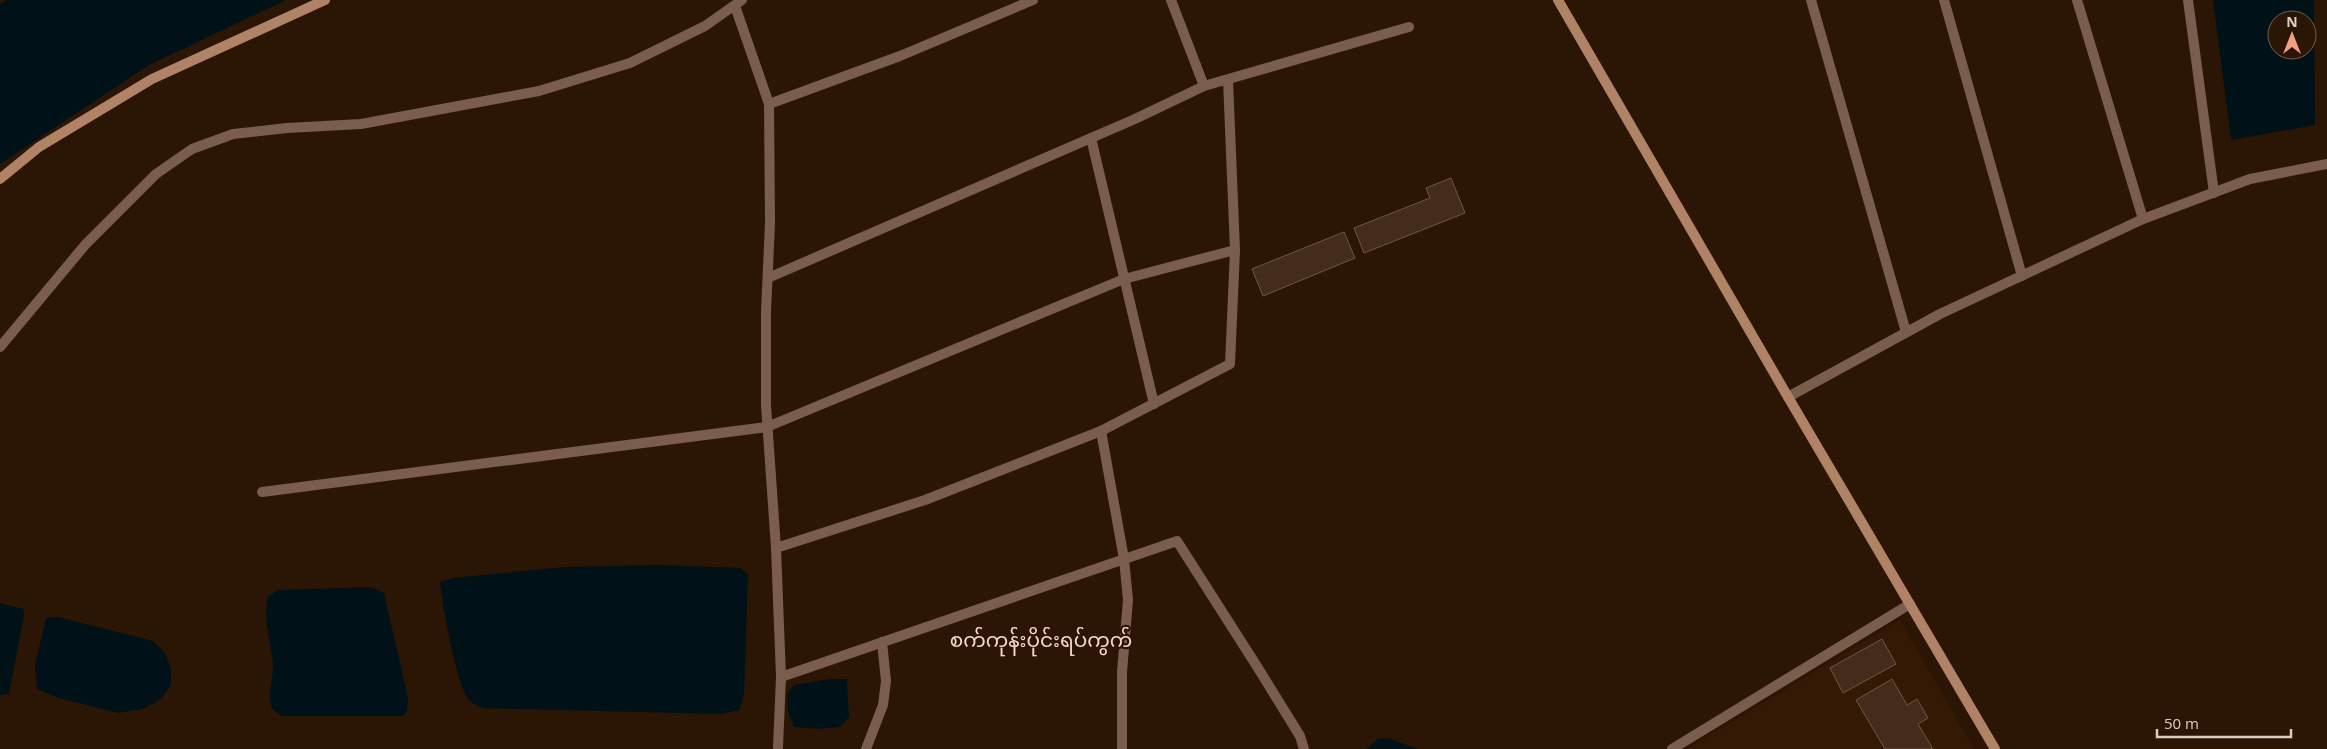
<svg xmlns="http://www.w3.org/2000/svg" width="2327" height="749" font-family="'Open Sans','Noto Sans Myanmar',sans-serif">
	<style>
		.built { fill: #341a05 }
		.water { fill: #001117; fill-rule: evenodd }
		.building { fill: #432c1c; stroke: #705745 }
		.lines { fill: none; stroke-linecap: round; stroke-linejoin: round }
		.street { stroke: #7a5d4c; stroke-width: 10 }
		.secondary { stroke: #b18366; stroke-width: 10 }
		.labels { text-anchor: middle; stroke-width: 4.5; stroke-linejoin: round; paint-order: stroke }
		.quarter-label { font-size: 20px; fill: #fad9ce; stroke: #2b1606 }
	</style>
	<rect width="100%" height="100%" fill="#2b1606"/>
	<path class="built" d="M1900 620 1974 749H1687Z"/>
	<g class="water">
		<path d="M7 0H286L149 65 0 164V4Z"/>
		<path d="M2213 0H2314L2315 125 2231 140ZM2277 20H2307V50H2277Z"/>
		<path d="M658 565 741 568 748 575 744 695 739 710 721 714 483 708C479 706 472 704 469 700 457 687 442 603 440 582L453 578 564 567Z"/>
		<path d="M371 587 384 593 408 698 407 711 403 716H282L272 709C267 689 273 684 273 666 272 643 262 619 268 596L279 590Z"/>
		<path d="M0 603 23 609 24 615 9 694 0 695Z"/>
		<path d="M58 617 153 641 165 653 171 668V685L160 700 143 709 118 713 59 698 37 689 35 665 46 618Z"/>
		<path d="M830 679H847L849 717 840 727 818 729 794 727 788 712 787 694 794 685Z"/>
		<path d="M1388 738 1418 749H1367L1378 739Z"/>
	</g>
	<g class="building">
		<path d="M1451 178 1465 213 1364 253 1354 228 1430 198 1426 188Z"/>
		<path d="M1344 232 1355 258 1263 296 1252 269Z"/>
		<path d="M1882 639 1896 664 1843 693 1830 668Z"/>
		<path d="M1892 679 1907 705 1917 699 1928 718 1918 724 1933 749H1885L1856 700Z"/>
	</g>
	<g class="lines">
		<g class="street">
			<path d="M1171 0 1204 86"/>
			<path d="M1811 0 1906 332"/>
			<path d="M1944 0 2022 276"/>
			<path d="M2077 0 2143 219"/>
			<path d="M2188 0 2214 193"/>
			<path d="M735 6 769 104 770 223 766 312V405L776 548 781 677 778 747"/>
			<path d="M769 104 900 56 1033 0"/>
			<path d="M1091 138 1154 404"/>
			<path d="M768 278 1135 119 1204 86 1409 27"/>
			<path d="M0 347 85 245 156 174 192 149 233 134 287 128 361 124 539 91 630 63 705 26 742 0"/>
			<path d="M1788 397 1940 314 2143 219 2250 179 2327 164"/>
			<path d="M1101 431 1124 559 1128 600 1122 672V749"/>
			<path d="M262 492 767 427 1124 279 1235 250"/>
			<path d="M776 548 925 500 1101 431 1230 364 1235 250 1228 80"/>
			<path d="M781 677 1177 541 1258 668 1300 736 1304 749"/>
			<path d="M866 749 883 705 886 681 882 642"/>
			<path d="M1672 749 1910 604"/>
		</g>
		<g class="secondary">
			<path d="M1558 0 1788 397 1995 749"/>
			<path d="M0 179 39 147 152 79 325 0"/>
		</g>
	</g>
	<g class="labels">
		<g class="quarter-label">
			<text x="1041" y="647">စက်ကုန်းပိုင်းရပ်ကွက်</text>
		</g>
	</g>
	<g transform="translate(2292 35)"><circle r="24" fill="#2b1606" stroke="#726052"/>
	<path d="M0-4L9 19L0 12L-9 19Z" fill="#f3a081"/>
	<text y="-8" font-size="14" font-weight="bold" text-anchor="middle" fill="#ddcec4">N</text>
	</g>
	<path d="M2157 729v8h134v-8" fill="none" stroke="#ddcec4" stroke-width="2.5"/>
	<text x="2164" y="729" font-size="15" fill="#ddcec4" stroke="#2b1606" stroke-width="4" paint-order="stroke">50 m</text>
</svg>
